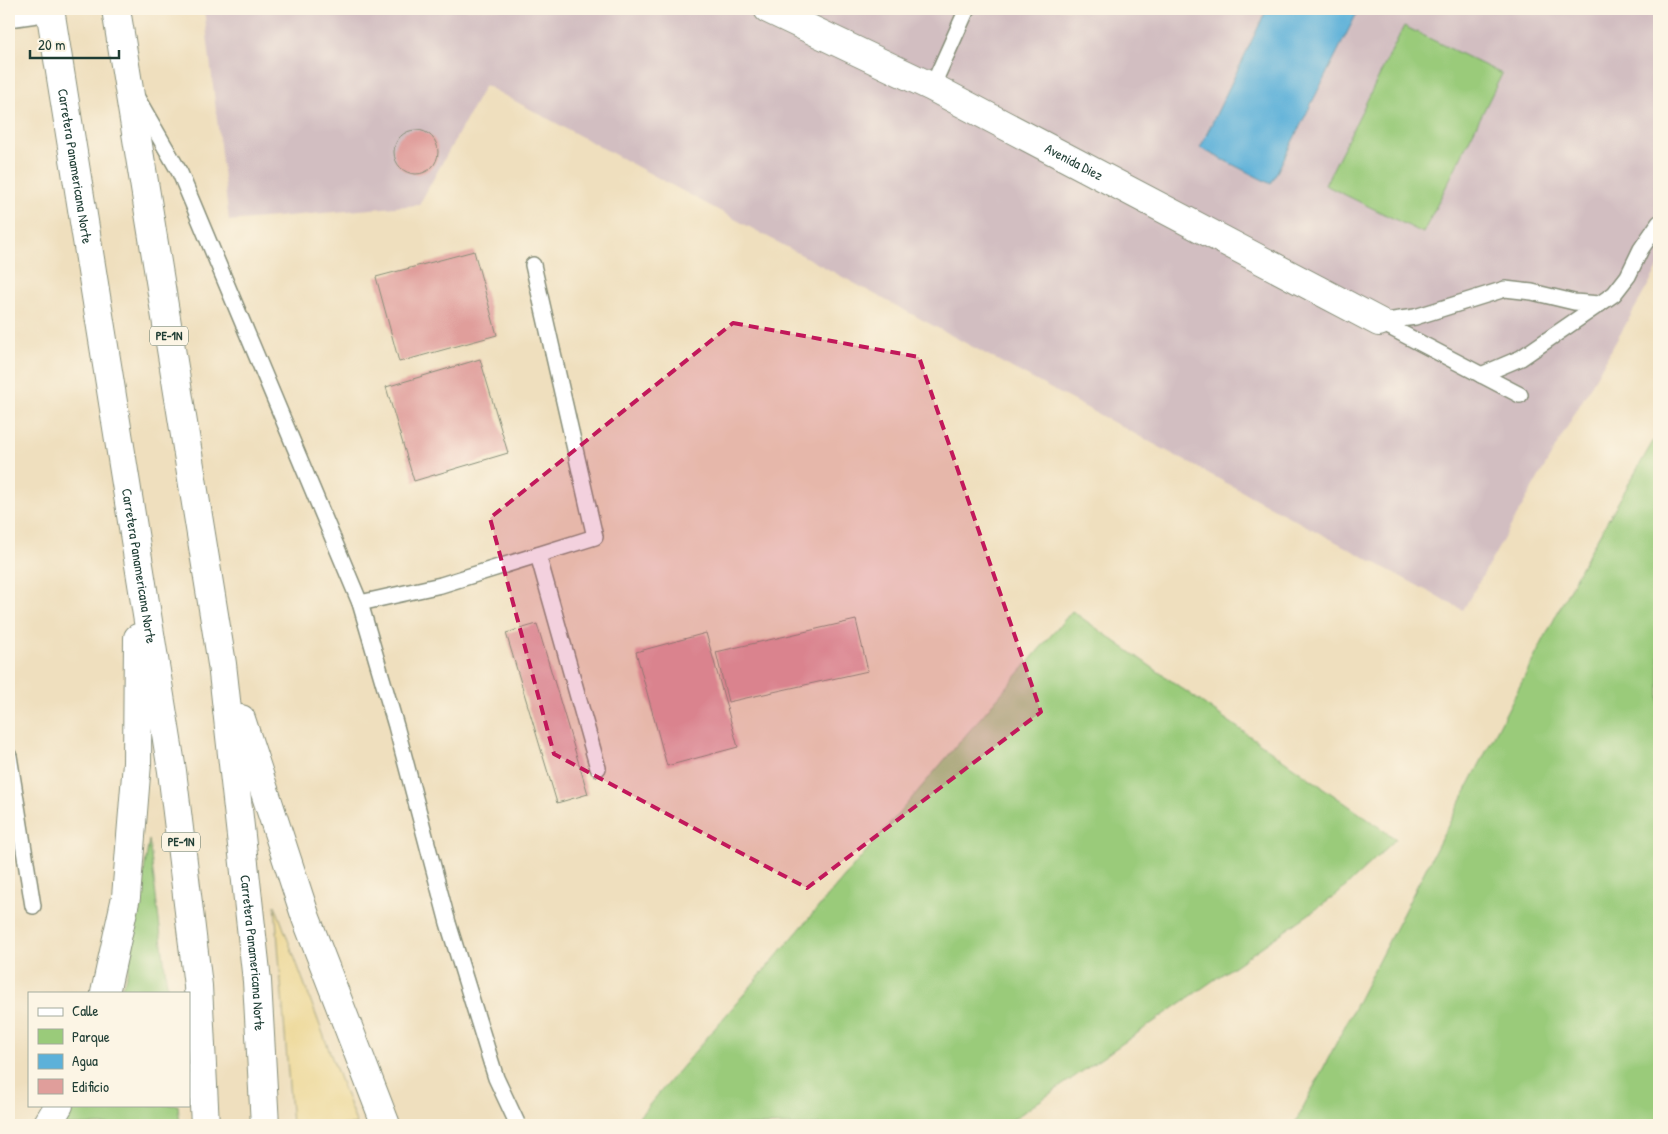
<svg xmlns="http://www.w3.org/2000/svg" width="1668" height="1134" font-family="'Patrick Hand',sans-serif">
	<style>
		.industrial { fill: #d2bec1 }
		.green { fill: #9acb7a; stroke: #5c8457 }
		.sand { fill: #eeda9e; stroke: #868c69 }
		.water { fill: #5db1d9; stroke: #3e7786 }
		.building { fill: #e09e9b }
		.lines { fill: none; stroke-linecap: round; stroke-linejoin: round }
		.lane-casing { stroke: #878e79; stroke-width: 18 }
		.street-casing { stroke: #878e79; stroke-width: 30 }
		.highway-casing { stroke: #878e79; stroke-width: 30 }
		.lane { stroke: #fff; stroke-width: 15 }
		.street { stroke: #fff; stroke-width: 28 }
		.highway { stroke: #fff; stroke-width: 28 }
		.marked { fill: #c2185b; fill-opacity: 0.2; stroke: #c2185b; stroke-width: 4; stroke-dasharray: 10 6; stroke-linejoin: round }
		.labels { text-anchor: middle; stroke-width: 4.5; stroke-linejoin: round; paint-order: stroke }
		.shield { fill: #fcf5e5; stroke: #617469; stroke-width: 1 }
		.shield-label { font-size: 12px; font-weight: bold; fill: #1f3d34 }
		.street-label { font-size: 14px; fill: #1f3d34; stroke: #fcf5e5 }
	</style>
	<rect width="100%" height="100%" fill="#fcf5e5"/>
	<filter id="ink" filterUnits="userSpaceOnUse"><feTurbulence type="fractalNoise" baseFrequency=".02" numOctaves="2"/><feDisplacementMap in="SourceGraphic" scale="10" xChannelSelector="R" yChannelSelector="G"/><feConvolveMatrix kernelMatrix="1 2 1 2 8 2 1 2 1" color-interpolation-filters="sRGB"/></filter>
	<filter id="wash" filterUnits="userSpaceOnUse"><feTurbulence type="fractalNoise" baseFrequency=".0096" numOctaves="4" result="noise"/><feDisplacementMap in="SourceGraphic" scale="20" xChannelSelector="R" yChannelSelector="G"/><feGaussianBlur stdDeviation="1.12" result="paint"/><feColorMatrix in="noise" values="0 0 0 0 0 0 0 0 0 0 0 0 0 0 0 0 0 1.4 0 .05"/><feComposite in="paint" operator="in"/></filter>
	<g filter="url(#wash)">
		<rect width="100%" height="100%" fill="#efdfbe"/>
		<path class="industrial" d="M204 9H1659V266L1463 610 485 85 419 205 229 221Z"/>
		<g class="green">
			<path d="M1404 26 1502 74 1423 233 1325 185Z"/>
			<path d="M1659 431V1125H1294L1581 567Z"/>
			<path d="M1072 611 1396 839 1338 894 1005 1125H632Z"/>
			<path d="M149 840 168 993H120L128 971Z"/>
			<path d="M73 1105H178L180 1125H63Z"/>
		</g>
		<path class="sand" d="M275 905 357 1125H292Z"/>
		<path class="water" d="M1267 9H1353L1358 11 1271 184 1200 148Z"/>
		<g id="blocks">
			<g class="building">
				<circle cx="416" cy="152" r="22"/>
				<path d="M474 251 497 335 399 362 376 277Z"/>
				<path d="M480 359 508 453 414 481 386 387Z"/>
				<path d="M856 620 868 671 728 702 716 652Z"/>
				<path d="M537 624 588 794 557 803 506 633Z"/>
				<path d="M706 633 738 747 667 766 636 652Z"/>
			</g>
		</g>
	</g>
	<g filter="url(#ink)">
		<use href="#blocks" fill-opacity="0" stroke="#878e79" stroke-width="1"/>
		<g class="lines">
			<g class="lane-casing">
				<g id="lane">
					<path d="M9 19 51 13"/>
					<path d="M932 87 967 9"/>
					<path d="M137 98 180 173 360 603 396 726 448 923 496 1078 518 1125"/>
					<path d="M1379 322 1415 317 1505 289 1532 292 1574 302 1600 304"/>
					<path d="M1380 322 1520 395"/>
					<path d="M1481 375 1521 358 1614 294 1628 276 1641 249 1659 223"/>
					<path d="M538 555 598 768"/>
					<path d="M360 603 441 585 595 537 533 265"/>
					<path d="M9 756 33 906"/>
				</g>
			</g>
			<g class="street-casing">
				<g id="street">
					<path id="s1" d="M768 9 932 87 1379 322"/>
				</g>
			</g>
			<g class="highway-casing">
				<g id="highway">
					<path id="s2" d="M50 9 172 771 198 986 205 1125"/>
					<path id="s3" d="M116 9 222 664 257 981 265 1125"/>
					<path d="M241 719 306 918 386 1125"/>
					<path d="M105 993 126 897 137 763 138 638"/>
					<path d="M47 1125 59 1105"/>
				</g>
			</g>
			<use href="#lane" class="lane"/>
			<use href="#street" class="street"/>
			<use href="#highway" class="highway"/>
		</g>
	</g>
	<path class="marked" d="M733 323 919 357 1041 712 807 888 554 754 490 518Z"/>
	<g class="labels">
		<g class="shield">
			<rect x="150" y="326.5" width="38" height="19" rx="4"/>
			<rect x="162" y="832.5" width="38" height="19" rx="4"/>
		</g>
		<g class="shield-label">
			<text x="169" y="340">PE-1N</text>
			<text x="181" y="846">PE-1N</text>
		</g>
		<g class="street-label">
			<text dy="5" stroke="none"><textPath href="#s1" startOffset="342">Avenida Diez</textPath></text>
			<text dy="5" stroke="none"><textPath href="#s2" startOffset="159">Carretera Panamericana Norte</textPath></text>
			<text dy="5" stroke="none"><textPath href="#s2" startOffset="564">Carretera Panamericana Norte</textPath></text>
			<text dy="5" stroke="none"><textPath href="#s3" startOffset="954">Carretera Panamericana Norte</textPath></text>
		</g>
	</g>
	<rect width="1668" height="1134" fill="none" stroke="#fcf5e5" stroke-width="30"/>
	<rect x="28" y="992" width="162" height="115" fill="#fcf5e5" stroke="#a4ab9e"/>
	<rect x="38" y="1008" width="25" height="8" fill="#ffffff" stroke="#a4ab9e"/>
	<text x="72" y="1016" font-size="15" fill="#1f3d34">Calle</text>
	<rect x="38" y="1029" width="25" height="15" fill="#9acb7a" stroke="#a4ab9e"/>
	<text x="72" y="1042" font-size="15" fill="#1f3d34">Parque</text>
	<rect x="38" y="1054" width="25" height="15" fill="#5db1d9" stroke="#a4ab9e"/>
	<text x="72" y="1066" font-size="15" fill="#1f3d34">Agua</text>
	<rect x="38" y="1079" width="25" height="15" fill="#e09e9b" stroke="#a4ab9e"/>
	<text x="72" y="1092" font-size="15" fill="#1f3d34">Edificio</text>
	<path d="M30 50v8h89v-8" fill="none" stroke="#1f3d34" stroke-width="2.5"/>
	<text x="38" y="50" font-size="15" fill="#1f3d34" stroke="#fcf5e5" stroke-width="4" paint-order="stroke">20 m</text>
</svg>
